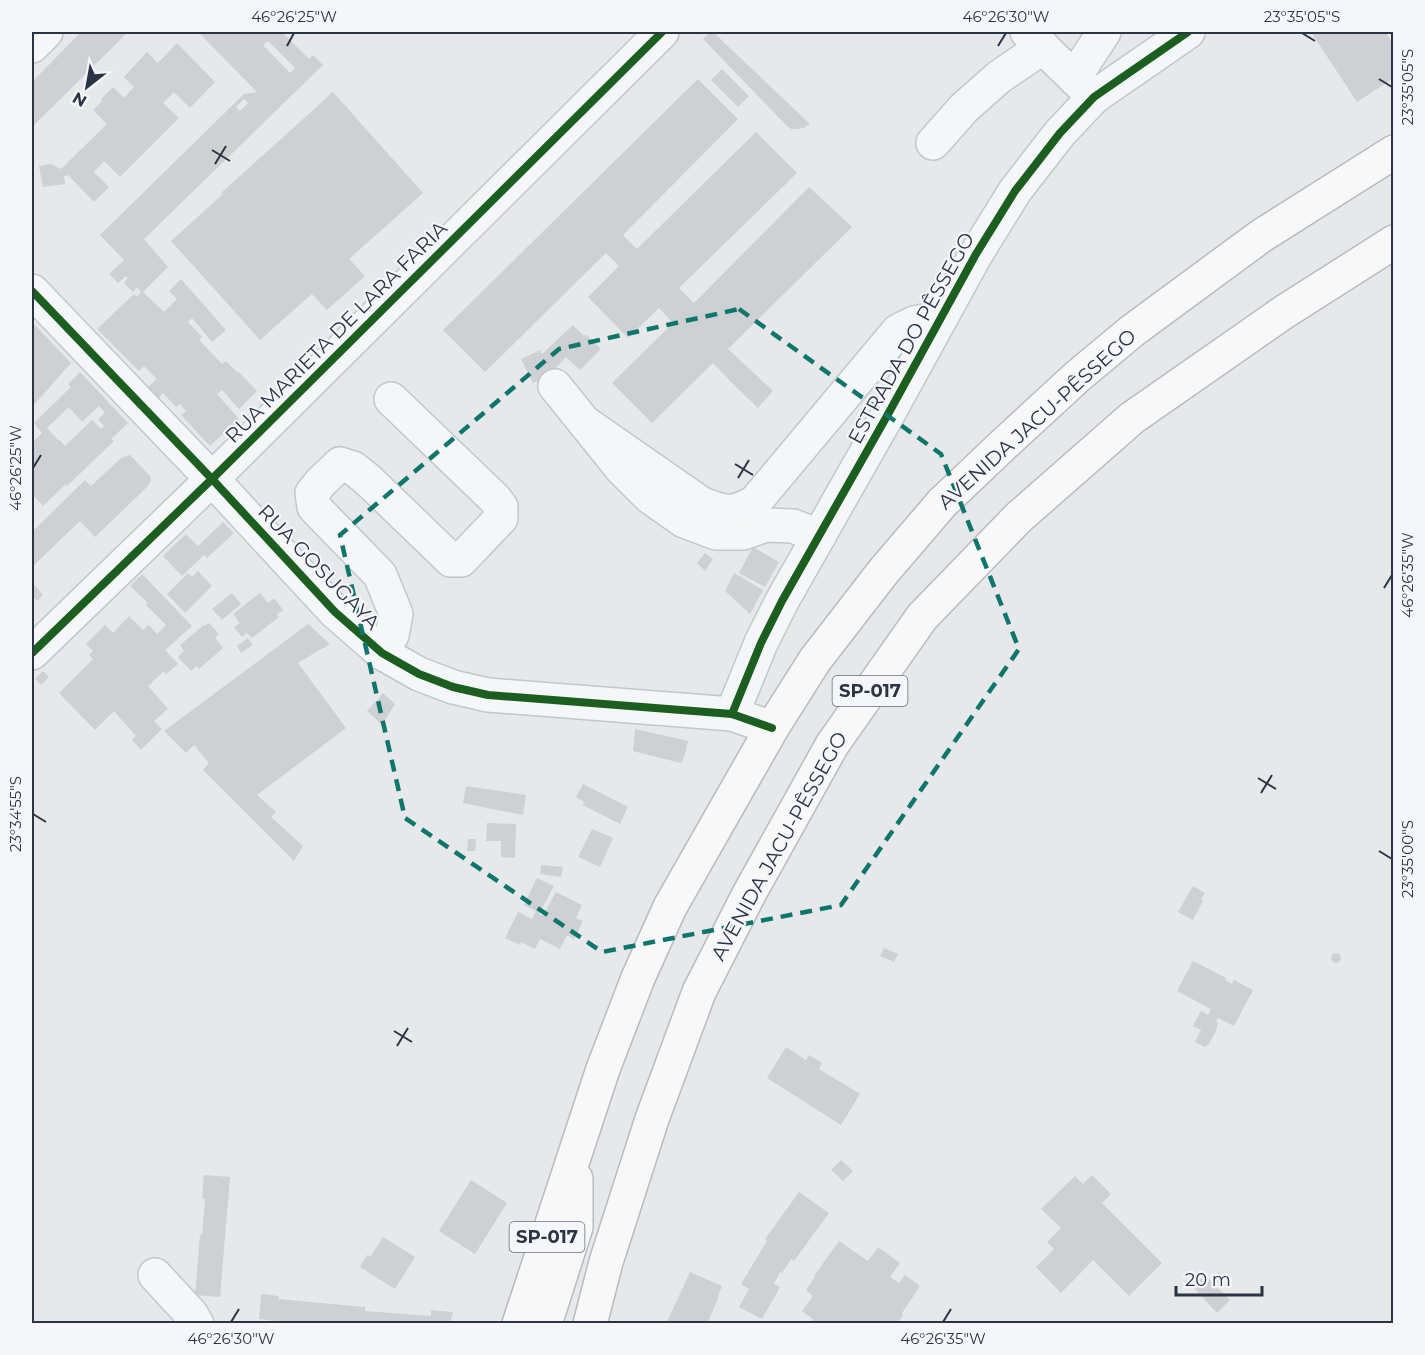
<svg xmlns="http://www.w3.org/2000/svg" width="1425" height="1355" font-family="Montserrat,sans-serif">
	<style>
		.building { fill: #ced0d3; fill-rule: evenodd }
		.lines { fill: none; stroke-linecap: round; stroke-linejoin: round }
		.minor-casing { stroke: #c4c6c8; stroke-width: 36 }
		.highway-casing { stroke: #b8bbbf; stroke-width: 36 }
		.minor { stroke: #f5f6f7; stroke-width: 33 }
		.highway { stroke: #f8f8f8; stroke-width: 33 }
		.cycleway-casing { stroke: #f4f6f9; stroke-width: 11 }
		.cycleway { stroke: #1b5e20; stroke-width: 8 }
		.marked { fill: none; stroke: #0f766e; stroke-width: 4.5; stroke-dasharray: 12 8; stroke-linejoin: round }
		.ticks { fill: none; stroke: #2b3445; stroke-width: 2 }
		.labels { text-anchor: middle; stroke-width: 4.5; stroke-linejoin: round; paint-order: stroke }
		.shield { fill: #f4f6f9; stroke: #676e7b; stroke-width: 1.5 }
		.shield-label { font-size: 18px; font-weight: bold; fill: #2b3445 }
		.street-label { font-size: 20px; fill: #2b3445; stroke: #f4f6f9 }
		.neatline { fill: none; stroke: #2b3445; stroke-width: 2 }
		.ticks-label { font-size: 15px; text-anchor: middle; fill: #2b3445 }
	</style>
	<rect width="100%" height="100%" fill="#e6e8ea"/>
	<g class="building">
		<path d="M81 32H128L32 127V82Z"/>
		<path d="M198 32H282L309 59 313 55 323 65 144 239 168 267 143 292 164 312 177 299 169 291 181 279 226 330 212 342 192 318 188 322 202 337 199 340 222 364 226 361 238 373 239 372 257 391 239 409 222 390 217 394 239 419 210 446 181 415 186 411 180 404 176 407 163 393 157 400 146 389 157 379 144 366 139 371 97 329 134 294 137 297 141 292 137 287 133 292 124 283 128 278 126 276 118 283 109 274 124 260 100 235 244 94 257 92ZM268 41 295 68 290 73 263 45ZM244 99 248 103 240 111 236 107Z"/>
		<path d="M710 32H713L810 124 803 128 796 129H791L785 124 703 39Z"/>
		<path d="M1311 32H1385L1394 44V78L1357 102Z"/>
		<path d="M177 43 215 82 190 108 174 92 163 103 179 118 120 177 104 161 94 172 109 187 94 202 68 175 64 176 65 184 43 187 39 166 51 164 61 169 107 124 93 110 102 101 101 99 113 87 124 98 134 87 124 77 147 52 158 63Z"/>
		<path d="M722 69 749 96 738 107 711 80Z"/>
		<path d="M698 79 738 119 623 235 637 249 756 132 797 173 679 288 694 303 809 187 852 227 728 349 773 391 758 408 731 382 713 363 652 423 612 383 673 323 659 308 628 338 588 297 619 266 606 253 485 372 443 330Z"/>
		<path d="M333 92 423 193 349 259 365 276 327 310 312 294 260 340 171 241 223 194 221 193Z"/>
		<path d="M32 322 71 363 32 407Z"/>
		<path d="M573 325 584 336 586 334 601 349 580 370 566 357 553 371 555 373 533 383 521 359 540 350 542 354Z"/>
		<path d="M80 372 128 423 111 439 114 441 67 486 66 484 43 506 35 497 32 500V443L42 433 34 423 71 387 68 384ZM99 406 105 413 98 419 104 426 101 429 92 420 65 446 60 440 59 441 47 428 69 407 82 422Z"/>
		<path d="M130 455 151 477 150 482 147 487 95 537 80 521 32 567V532L85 480 91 486 118 461 123 457Z"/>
		<path d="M223 522 234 533 207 558 204 555 182 576 163 556 186 534 198 546Z"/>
		<path d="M753 547 779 562 765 587 739 573Z"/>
		<path d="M705 553 713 559 705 571 697 563Z"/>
		<path d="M198 571 212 586 185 613 167 594 188 573 192 577Z"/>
		<path d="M734 573 763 590 750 614 725 591Z"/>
		<path d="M142 574 192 626 165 650 178 664 166 674 164 671 148 686 168 709 154 721 162 729 141 750 132 740 136 736 114 711 95 730 59 693 93 659 89 655 93 651 86 644 105 625 113 633 129 616 143 630 149 625 157 634 166 625 146 605 148 603 130 586Z"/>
		<path d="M32 582 43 595 37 601 32 596Z"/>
		<path d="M232 593 241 604 222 620 212 609Z"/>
		<path d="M260 593 268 603 274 598 283 610 277 614 279 617 252 638 247 633 242 637 234 627 240 623 233 614Z"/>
		<path d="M209 623 219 634 215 638 223 648 199 669 197 666 191 671 178 657 184 651 180 645 204 625V626Z"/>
		<path d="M308 624 330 644 298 663 346 728 257 795 276 812 271 817 303 846 294 861 203 770 209 763 194 745 186 753 164 731Z"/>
		<path d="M248 638 253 645 241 653 237 646Z"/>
		<path d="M43 671 49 677 41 685 35 679Z"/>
		<path d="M383 693 395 704 382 725 367 711Z"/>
		<path d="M635 729 688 741 685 755 681 763 633 751Z"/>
		<path d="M583 784 628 807 620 824 583 805 584 802 576 797Z"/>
		<path d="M466 786 526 795 523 815 463 803Z"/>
		<path d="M487 823 516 824 515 858 501 857V841H486Z"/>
		<path d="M592 829 613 838 600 867 578 857Z"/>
		<path d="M468 839H476L475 851H467Z"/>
		<path d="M541 865 563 867 561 877 540 874Z"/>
		<path d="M537 878 554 886 539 914 543 916 556 892 582 905 576 918 583 921 574 939 567 935 560 949 540 939 535 949 521 942 520 945 505 938 518 912 532 919 536 911 524 905Z"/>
		<path d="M1193 886 1205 893 1201 899 1203 901 1193 920 1178 912Z"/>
		<path d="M884 948 898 954 894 962 880 956Z"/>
		<circle cx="1336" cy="958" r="5"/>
		<path d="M1193 961 1226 978 1225 980 1232 984 1234 980 1253 990 1234 1026 1218 1018 1216 1021 1218 1023 1216 1031 1209 1044 1205 1047 1195 1042 1201 1030 1193 1026 1201 1011 1208 1015 1211 1009 1177 991Z"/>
		<path d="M786 1047 806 1060 809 1055 822 1063 819 1069 860 1094 841 1125 767 1078Z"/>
		<path d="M841 1160 853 1171 843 1181 831 1170Z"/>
		<path d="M204 1175 230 1177 220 1297 195 1295 200 1235H202L205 1199 202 1198Z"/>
		<path d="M1092 1175 1111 1194 1102 1203 1162 1263 1129 1296 1093 1260 1061 1293 1036 1267 1054 1249 1047 1242 1061 1228 1041 1209 1075 1176 1083 1184Z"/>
		<path d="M471 1180 507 1203 475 1254 439 1231Z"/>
		<path d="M799 1192 829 1213 794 1261 791 1259 782 1273 780 1272 774 1284 780 1287 762 1319 739 1307 749 1289 741 1284 767 1241 765 1239Z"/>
		<path d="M383 1237 415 1257 395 1289 360 1267 367 1255 370 1257Z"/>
		<path d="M839 1241 868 1261 878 1247 900 1263 890 1277 899 1283 905 1275 920 1286 902 1313 903 1315 897 1324H810L813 1319 802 1311 813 1296 806 1290 815 1277 814 1276Z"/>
		<path d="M690 1272 722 1286 718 1295 719 1296 707 1324H666Z"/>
		<path d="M1219 1272 1224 1277 1219 1283 1213 1278Z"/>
		<path d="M1205 1275 1230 1300 1217 1313 1193 1287Z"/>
		<path d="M261 1294 279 1296 278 1299 365 1307V1311L431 1316V1310L453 1312 450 1324H275V1321L259 1319Z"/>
	</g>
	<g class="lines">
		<g class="minor-casing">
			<g id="minor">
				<path d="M1027 32 1094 97"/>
				<path d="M32 46 46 32"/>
				<path d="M1074 78 1104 32"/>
				<path d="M933 143 964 108 999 77 1043 47"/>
				<path d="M32 291 212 479 335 612 382 653 419 674 453 687 488 695 732 714 772 728"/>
				<path d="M555 386 621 468 650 497 684 521 716 533H743L766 525 793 526 819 536"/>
				<path d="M584 422 702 504C726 513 732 515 755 502L898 331 914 323 941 318"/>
				<path d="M32 653 212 479 662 32"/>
				<path d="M382 653 392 635 396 614 380 575 314 507 312 493 321 482 340 464 353 468 367 479 451 560H461L501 518V507L495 499 391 399"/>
				<path d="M732 714 761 643 782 601 887 416 976 254 1015 191 1060 133 1094 97 1188 32"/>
				<path d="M155 1275 191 1314 197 1324"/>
			</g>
		</g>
		<g class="highway-casing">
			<g id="highway">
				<path d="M519 1324 603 1069 638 978 670 907 772 728 815 660 883 572 942 503 1003 445 1078 376 1132 331 1261 236 1394 152"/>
				<path d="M545 1324 576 1227V1179"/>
				<path d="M590 1324 606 1262 652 1119 699 992 749 894 832 745 922 617 1018 518 1132 418 1284 312 1394 242"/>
			</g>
		</g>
		<use href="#minor" class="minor"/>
		<use href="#highway" class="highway"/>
		<g class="cycleway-casing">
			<g id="cycleway">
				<path d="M32 291 212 479 335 612 382 653 419 674 453 687 488 695 732 714 772 728"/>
				<path d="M32 653 212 479 662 32"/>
				<path d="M732 714 761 643 782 601 887 416 976 254 1015 191 1060 133 1094 97 1188 32"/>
			</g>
		</g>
		<use href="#cycleway" class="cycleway"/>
	</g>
	<path class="marked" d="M739 309 941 454 1019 649 841 905 602 952 405 818 340 535 559 349Z"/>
	<path class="ticks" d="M1302 33 1315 41M287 46 294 33M998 46 1006 33M1379 79 1392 87M212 150 230 161M215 164 226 146M735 464 753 475M33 468 41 455M738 478 749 460M1384 588 1392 575M1258 778 1276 789M1261 793 1272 775M33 814 46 822M1379 851 1392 859M394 1031 412 1042M397 1046 408 1028M231 1322 239 1309M943 1322 951 1309"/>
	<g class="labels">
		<g class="shield">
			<rect x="832.5" y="676" width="75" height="30" rx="4.5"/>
			<rect x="509.5" y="1222" width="75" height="30" rx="4.5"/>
		</g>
		<g class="shield-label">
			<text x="870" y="697">SP-017</text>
			<text x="547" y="1243">SP-017</text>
		</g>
		<g class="street-label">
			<text transform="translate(336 332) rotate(-45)" y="7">RUA MARIETA DE LARA FARIA</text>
			<text transform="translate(911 338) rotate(-61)" y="7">ESTRADA DO PÊSSEGO</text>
			<text transform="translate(1037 419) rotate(-42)" y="7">AVENIDA JACU-PÊSSEGO</text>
			<text transform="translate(319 567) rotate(46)" y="7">RUA GOSUGAYA</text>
			<text transform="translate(779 846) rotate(-61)" y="7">AVENIDA JACU-PÊSSEGO</text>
		</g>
	</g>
	<rect width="1425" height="1355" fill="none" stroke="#f4f6f9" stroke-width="66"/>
	<g transform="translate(87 87) rotate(211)" stroke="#f4f6f9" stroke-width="4.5" paint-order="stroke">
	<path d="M0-4.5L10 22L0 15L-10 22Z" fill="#2b3445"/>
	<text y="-9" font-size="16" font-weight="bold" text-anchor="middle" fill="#2b3445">N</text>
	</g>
	<path d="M1176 1286v9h86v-9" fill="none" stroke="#2b3445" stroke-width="3"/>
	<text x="1185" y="1286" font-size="18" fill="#2b3445" stroke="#f4f6f9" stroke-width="4.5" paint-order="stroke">20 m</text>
	<rect x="33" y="33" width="1359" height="1289" class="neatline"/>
	<g class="ticks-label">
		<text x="294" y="22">46°26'25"W</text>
		<text x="1006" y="22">46°26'30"W</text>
		<text x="1302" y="22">23°35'05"S</text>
		<text transform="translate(1408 87) rotate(-90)" y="5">23°35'05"S</text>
		<text transform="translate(16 468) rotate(-90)" y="5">46°26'25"W</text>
		<text transform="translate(1408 575) rotate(-90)" y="5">46°26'35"W</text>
		<text transform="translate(16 814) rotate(-90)" y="5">23°34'55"S</text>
		<text transform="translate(1408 859) rotate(-90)" y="5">23°35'00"S</text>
		<text x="231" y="1344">46°26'30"W</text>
		<text x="943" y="1344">46°26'35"W</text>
	</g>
</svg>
